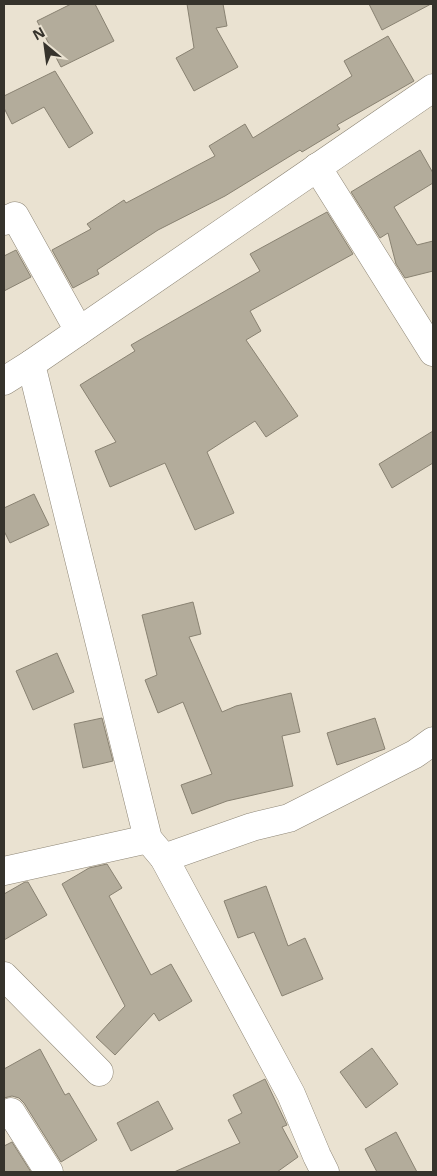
<svg xmlns="http://www.w3.org/2000/svg" width="437" height="1176" font-family="'Noto Sans',sans-serif">
	<style>
		.building { fill: #b3ac9b; stroke: #898272 }
		.lines { fill: none; stroke-linecap: round; stroke-linejoin: round }
		.minor-casing { stroke: #8e8676; stroke-width: 29 }
		.minor { stroke: #fff; stroke-width: 28 }
	</style>
	<rect width="100%" height="100%" fill="#eae2d1"/>
	<g class="building">
		<path d="M71 4H95L114 41 61 67 37 21Z"/>
		<path d="M187 4H223L227 26 216 28 238 67 194 91 176 58 194 48Z"/>
		<path d="M369 4H431L382 30Z"/>
		<path d="M388 36 414 81 337 125 340 129 302 152 300 150 225 196 158 230 97 270 99 274 73 288 52 250 91 229 87 224 124 200 126 203 215 156 209 146 245 124 253 138 352 76 344 61Z"/>
		<path d="M55 71 93 133 69 148 44 107 12 124 4 108V96Z"/>
		<path d="M420 150 433 173V183L394 207 417 245 433 241V271L405 278 396 264 388 233 380 238 351 192Z"/>
		<path d="M327 212 353 254 250 311 261 331 246 340 298 416 266 437 255 421 207 452 234 513 195 530 165 463 110 487 95 451 116 442 80 385 135 351 131 345 260 271 250 254Z"/>
		<path d="M16 250 31 277 4 291V256Z"/>
		<path d="M433 431V463L392 488 379 464Z"/>
		<path d="M34 494 49 525 10 543 4 531V508Z"/>
		<path d="M193 602 201 634 189 637 222 712 236 706 291 693 300 732 282 736 293 786 227 801 192 814 181 785 212 774 183 702 158 713 145 680 157 675 142 615Z"/>
		<path d="M57 653 74 692 33 710 16 671Z"/>
		<path d="M102 718 113 761 83 768 74 724Z"/>
		<path d="M375 718 385 749 337 765 327 733Z"/>
		<path d="M107 864 122 888 109 896 151 975 171 964 192 1001 159 1021 154 1013 115 1055 96 1037 125 1006 62 884 89 868Z"/>
		<path d="M25 882H28L47 915 4 940V894Z"/>
		<path d="M266 886 288 946 305 938 323 979 282 996 254 932 238 938 224 901Z"/>
		<path d="M372 1048 398 1084 366 1108 340 1072Z"/>
		<path d="M40 1049 65 1095 69 1093 97 1140 61 1162 24 1103 19 1098 12 1096 4 1098V1069Z"/>
		<path d="M265 1079 287 1125 282 1127 298 1157 277 1172H174L240 1143 228 1120 242 1113 233 1095Z"/>
		<path d="M158 1101 173 1129 131 1151 117 1123Z"/>
		<path d="M396 1132 417 1172H377L365 1149Z"/>
		<path d="M12 1142 31 1172H4V1146Z"/>
	</g>
	<g class="lines">
		<g class="minor-casing">
			<g id="minor">
				<path d="M317 167 433 352"/>
				<path d="M4 221 15 216 79 331"/>
				<path d="M4 381 31 364"/>
				<path d="M164 858 252 827 289 818 415 754 433 741"/>
				<path d="M4 871 148 839"/>
				<path d="M4 976 99 1072"/>
				<path d="M4 1115 11 1112 49 1172"/>
				<path d="M325 1172 317 1156 291 1094 164 858 148 839 31 364 433 88"/>
			</g>
		</g>
		<use href="#minor" class="minor"/>
	</g>
	<rect width="437" height="1176" fill="none" stroke="#36332c" stroke-width="10"/>
	<g transform="translate(45 45) rotate(331)" stroke="#eae2d1" stroke-width="4" paint-order="stroke">
	<path d="M0-4L9 19L0 12L-9 19Z" fill="#36332c"/>
	<text y="-8" font-size="14" font-weight="bold" text-anchor="middle" fill="#36332c">N</text>
	</g>
</svg>
